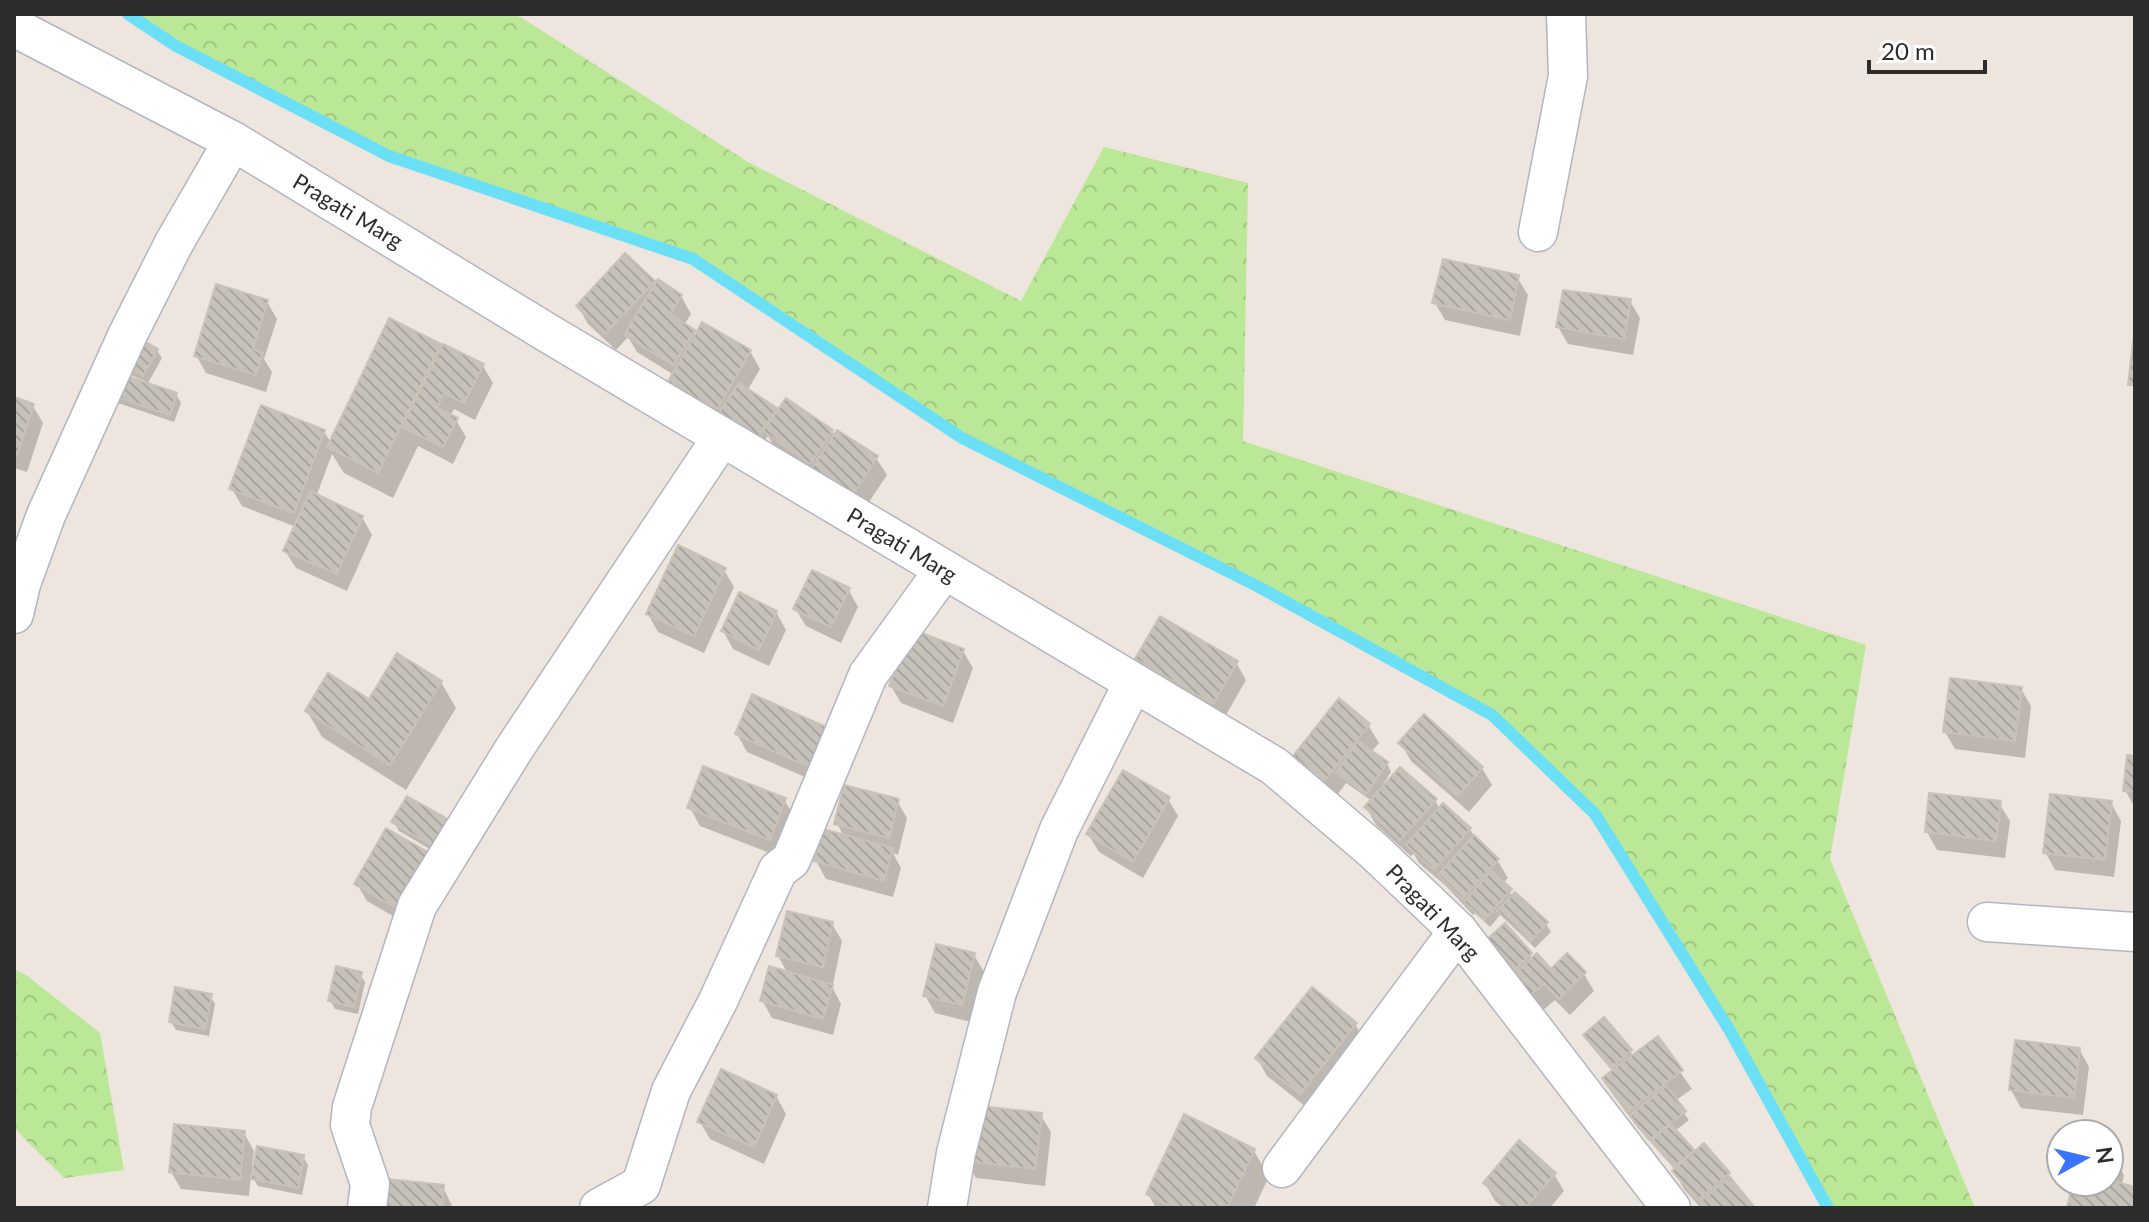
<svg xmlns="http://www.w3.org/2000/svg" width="2149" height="1222" font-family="Lato,sans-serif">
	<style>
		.forest { fill: url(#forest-crowns) }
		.shadow { fill: #0003 }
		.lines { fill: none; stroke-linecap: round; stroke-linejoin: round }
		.stream { stroke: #6bdff6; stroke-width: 12 }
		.building { fill: url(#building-back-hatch); stroke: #cac1b7; stroke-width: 2 }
		.minor-casing { stroke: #b2b6c0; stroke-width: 41 }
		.minor { stroke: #fff; stroke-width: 38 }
		.labels { text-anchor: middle; stroke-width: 7; stroke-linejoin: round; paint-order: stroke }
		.street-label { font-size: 22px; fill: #2c2c2c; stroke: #fff }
	</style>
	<defs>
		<pattern id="forest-crowns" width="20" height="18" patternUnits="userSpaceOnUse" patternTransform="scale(2)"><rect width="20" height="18" fill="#bbe897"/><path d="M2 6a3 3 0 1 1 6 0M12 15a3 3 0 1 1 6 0" fill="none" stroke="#a1c782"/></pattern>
		<pattern id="building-back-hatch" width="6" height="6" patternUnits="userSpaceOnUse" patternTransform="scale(2)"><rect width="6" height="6" fill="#c6c1b9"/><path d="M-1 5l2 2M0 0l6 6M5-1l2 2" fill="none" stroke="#aaa69f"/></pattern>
	</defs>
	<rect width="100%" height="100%" fill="#eee5de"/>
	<g class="forest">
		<path d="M138 14H512L522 18 748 162 1021 301 1104 147 1248 183 1243 441 1866 645 1830 859 1975 1208H1828L1730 1031 1595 815 1492 714 1257 586 962 438 693 259 389 156 176 46Z"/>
		<path d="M14 969 26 975 100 1033 124 1170 64 1178 14 1128Z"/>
	</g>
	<g class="shadow">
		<path d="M1517 277 1528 295 1520 336 1445 320 1435 303Z"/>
		<path d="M653 282 656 287 681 296 691 314 684 325 697 336 750 351 760 369 747 391 778 413 832 431 835 437 876 458 887 475 861 514 776 449 768 436 763 444 681 400 670 382 674 375 637 352 628 337 616 350 588 324 578 306Z"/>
		<path d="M1630 301 1640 318 1633 355 1568 344 1558 327Z"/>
		<path d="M267 302 277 319 264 359 272 372 266 392 206 373 196 355Z"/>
		<path d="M439 345 442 350 483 366 493 383 475 420 454 409 450 417 456 420 466 437 453 464 418 446 393 498 344 473 332 454 316 497 362 517 372 535 347 591 296 568 285 551 296 527 242 506 232 489 324 431 331 443Z"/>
		<path d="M157 350 162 358 147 385 176 394 181 403 174 422 118 403 113 395 144 384 145 381 133 376 128 367Z"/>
		<path d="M14 399 33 406 43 423 27 472 14 468Z"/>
		<path d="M724 570 734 587 704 653 658 632 648 614Z"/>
		<path d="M848 589 858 607 841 643 806 626 795 608Z"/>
		<path d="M776 612 786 630 769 666 733 649 723 631Z"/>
		<path d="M963 651 973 668 953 723 901 703 891 686Z"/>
		<path d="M1137 659 1236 662 1246 680 1223 720 1147 676Z"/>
		<path d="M441 682 456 708 406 790 322 737 307 711 370 702Z"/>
		<path d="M2021 689 2031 706 2025 758 1955 749 1945 732Z"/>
		<path d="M754 697 826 786 747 752 737 734Z"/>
		<path d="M1368 725 1379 743 1371 752 1387 763 1391 772 1382 786 1435 800 1440 810 1470 829 1476 840 1497 860 1508 878 1502 884 1514 897 1546 924 1551 932 1535 948 1501 914 1490 927 1475 913 1473 915 1446 886 1419 863 1414 854 1411 856 1376 825 1366 807 1372 801 1346 783 1335 798 1305 773 1295 756Z"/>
		<path d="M1401 743 1482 768 1492 785 1469 812 1411 761Z"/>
		<path d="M2135 758V808L2125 790Z"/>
		<path d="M408 799 440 855 399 831 394 822Z"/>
		<path d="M1168 799 1178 816 1143 878 1099 852 1088 834Z"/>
		<path d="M784 800 795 817 780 857 700 826 690 808Z"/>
		<path d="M897 801 907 818 898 855 893 853 901 868 893 897 826 879 816 861 844 837 837 823Z"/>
		<path d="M1999 803 2010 821 2005 858 1937 850 1927 832Z"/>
		<path d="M2111 803 2121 821 2114 877 2055 870 2045 852Z"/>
		<path d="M387 830 412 927 367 901 357 884Z"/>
		<path d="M832 924 842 941 833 984 830 983 841 1004 833 1035 772 1018 762 1000 788 974 778 956Z"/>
		<path d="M1505 926 1533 959 1551 972 1584 974 1594 991 1570 1015 1555 1000 1542 1011 1491 951Z"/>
		<path d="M974 955 984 972 971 1022 935 1013 925 995Z"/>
		<path d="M360 974 365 982 358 1014 335 1009 330 1000Z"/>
		<path d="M210 996 215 1004 209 1036 176 1030 171 1022Z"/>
		<path d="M1355 1024 1365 1041 1310 1110 1267 1076 1257 1058Z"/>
		<path d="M1657 1039 1692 1089 1675 1101 1689 1120 1675 1131 1694 1154 1728 1174 1753 1208H1701L1684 1189 1674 1171 1676 1170 1638 1128 1614 1096 1604 1078 1614 1071 1590 1043 1630 1051 1634 1057Z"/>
		<path d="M2079 1049 2089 1067 2083 1115 2021 1108 2011 1090Z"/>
		<path d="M776 1096 786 1114 764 1164 710 1139 700 1122Z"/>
		<path d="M1040 1114 1051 1132 1045 1186 976 1178 966 1161Z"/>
		<path d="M244 1133 254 1151 252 1166 303 1157 308 1165 302 1195 258 1186 251 1175 249 1196 181 1189 171 1172Z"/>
		<path d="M1254 1151 1269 1177 1254 1208H1156L1148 1194Z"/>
		<path d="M2109 1156 2114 1157 2124 1175 2122 1185 2135 1189V1208H2069L2075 1182H2109Z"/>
		<path d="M1554 1174 1564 1191 1550 1208H1504L1495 1201 1485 1183Z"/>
		<path d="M443 1187 453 1208H386Z"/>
	</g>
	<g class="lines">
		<path class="stream" d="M128 14 176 46 389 156 693 259 962 438 1257 586 1492 715 1595 814 1730 1031 1828 1208"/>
	</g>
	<g class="building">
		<path d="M625 253 655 281 605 334 576 306Z"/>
		<path d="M1443 259 1519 275 1510 320 1432 303Z"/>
		<path d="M658 279 682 295 670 314 695 330 673 365 624 335Z"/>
		<path d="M216 284 268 300 253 349 263 353 256 375 194 356Z"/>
		<path d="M1563 290 1631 299 1624 339 1556 327Z"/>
		<path d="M389 318 441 344 378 473 327 447Z"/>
		<path d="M702 322 751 350 717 410 668 382Z"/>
		<path d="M2134 335H2135V385H2128Z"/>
		<path d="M141 339 158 349 143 376 126 367Z"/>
		<path d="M443 344 484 364 464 403 444 393 437 408 458 418 443 447 402 427Z"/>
		<path d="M118 373 177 393 170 415 111 395Z"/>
		<path d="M739 383 777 408 758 437 719 412Z"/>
		<path d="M14 397 34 404 17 456 14 454Z"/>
		<path d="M786 398 833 430 810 464 763 431Z"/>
		<path d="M261 405 325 430 294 513 229 489Z"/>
		<path d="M837 430 878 456 851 498 810 471Z"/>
		<path d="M310 491 363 516 337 574 283 551Z"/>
		<path d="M678 545 726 568 694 636 646 614Z"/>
		<path d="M812 570 850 588 831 627 793 609Z"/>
		<path d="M739 592 777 611 759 650 721 631Z"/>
		<path d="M1160 616 1238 661 1213 704 1135 659Z"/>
		<path d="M911 629 964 649 943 706 889 686Z"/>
		<path d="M397 653 442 681 390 765 305 711 328 673 369 699Z"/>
		<path d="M1950 678 2022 687 2015 741 1943 732Z"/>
		<path d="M752 694 833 730 816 770 735 734Z"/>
		<path d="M1339 698 1370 724 1324 781 1293 756Z"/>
		<path d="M1424 714 1483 767 1458 796 1398 743Z"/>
		<path d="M1358 741 1388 762 1366 794 1336 773Z"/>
		<path d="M2127 755 2135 756V792L2123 791Z"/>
		<path d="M703 766 786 798 770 840 687 808Z"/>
		<path d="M1400 767 1437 799 1400 840 1364 807Z"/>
		<path d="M1123 770 1170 797 1133 862 1086 834Z"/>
		<path d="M844 785 899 799 889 838 834 824Z"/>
		<path d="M1929 793 2001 801 1996 841 1925 832Z"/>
		<path d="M2050 794 2112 801 2105 860 2043 853Z"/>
		<path d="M407 796 451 821 436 848 391 822Z"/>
		<path d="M1443 803 1471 828 1434 870 1406 845Z"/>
		<path d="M386 828 433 855 401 911 354 884Z"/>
		<path d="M823 829 893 848 884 881 814 861Z"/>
		<path d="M1474 835 1499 859 1462 899 1438 875Z"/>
		<path d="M1491 871 1512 889 1484 920 1464 902Z"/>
		<path d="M1515 892 1548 922 1530 942 1497 911Z"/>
		<path d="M787 911 833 922 823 967 776 956Z"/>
		<path d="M1505 923 1532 953 1511 973 1484 942Z"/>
		<path d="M936 944 975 953 962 1005 923 996Z"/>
		<path d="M1537 953 1551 969 1567 953 1586 972 1559 999 1544 984 1530 995 1513 975Z"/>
		<path d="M336 966 362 972 354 1007 328 1001Z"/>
		<path d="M769 966 833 985 823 1019 760 1001Z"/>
		<path d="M175 987 212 994 205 1029 169 1022Z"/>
		<path d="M1312 987 1357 1023 1300 1094 1255 1058Z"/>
		<path d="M1604 1017 1632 1050 1611 1068 1583 1035Z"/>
		<path d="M1658 1036 1683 1070 1627 1112 1602 1078Z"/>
		<path d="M2015 1040 2080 1048 2074 1098 2009 1090Z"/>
		<path d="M721 1069 777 1095 754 1147 697 1122Z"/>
		<path d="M1666 1086 1686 1111 1649 1140 1630 1115Z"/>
		<path d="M970 1105 1042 1113 1035 1169 964 1161Z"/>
		<path d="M1184 1114 1255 1149 1227 1208H1174L1146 1194Z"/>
		<path d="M174 1124 245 1131 240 1180 169 1172Z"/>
		<path d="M1671 1124 1694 1150 1674 1167 1651 1141Z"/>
		<path d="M1519 1140 1556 1173 1525 1208H1512L1483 1183Z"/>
		<path d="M1704 1143 1730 1173 1698 1200 1672 1171Z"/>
		<path d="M257 1146 304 1155 298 1188 251 1179Z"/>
		<path d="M2109 1154 2115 1155 2110 1180 2135 1187V1208H2067L2073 1182H2109Z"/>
		<path d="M1730 1177 1755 1208H1704L1699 1202Z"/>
		<path d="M387 1179 444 1185 442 1208H384Z"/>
	</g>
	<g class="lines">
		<g class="minor-casing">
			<g id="minor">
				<path d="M14 27 233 141 546 332 1274 766 1374 851 1458 931 1671 1208"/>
				<path d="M1538 232 1568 76 1566 14"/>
				<path d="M14 614 21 584 46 515 127 336 174 243 233 141"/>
				<path d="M1987 922 2135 932"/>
				<path d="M1282 1168 1458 931"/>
				<path d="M367 1208 370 1184 350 1125 352 1107 417 906 514 749 722 437"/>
				<path d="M599 1208 641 1185 671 1091 718 1001 778 870 791 860 868 675 944 570"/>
				<path d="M947 1208 956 1153 997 992 1059 830 1133 683"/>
			</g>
		</g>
		<use href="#minor" class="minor"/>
	</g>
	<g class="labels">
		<g class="street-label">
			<text transform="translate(348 211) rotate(31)" y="8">Pragati Marg</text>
			<text transform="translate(902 545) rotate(31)" y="8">Pragati Marg</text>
			<text transform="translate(1433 912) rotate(46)" y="8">Pragati Marg</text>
		</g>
	</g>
	<rect width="2149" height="1222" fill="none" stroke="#2c2c2c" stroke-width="32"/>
	<g transform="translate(2085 1158) rotate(82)"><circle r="38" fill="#ffffff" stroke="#ababab" stroke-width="2"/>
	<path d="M0-6L14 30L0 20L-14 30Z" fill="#3a73ff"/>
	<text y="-12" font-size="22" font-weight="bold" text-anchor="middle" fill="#2c2c2c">N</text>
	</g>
	<path d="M1869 60v12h116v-12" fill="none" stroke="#2c2c2c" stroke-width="4"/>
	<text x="1881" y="60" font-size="24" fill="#2c2c2c" stroke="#ffffff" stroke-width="6" paint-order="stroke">20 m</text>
</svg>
